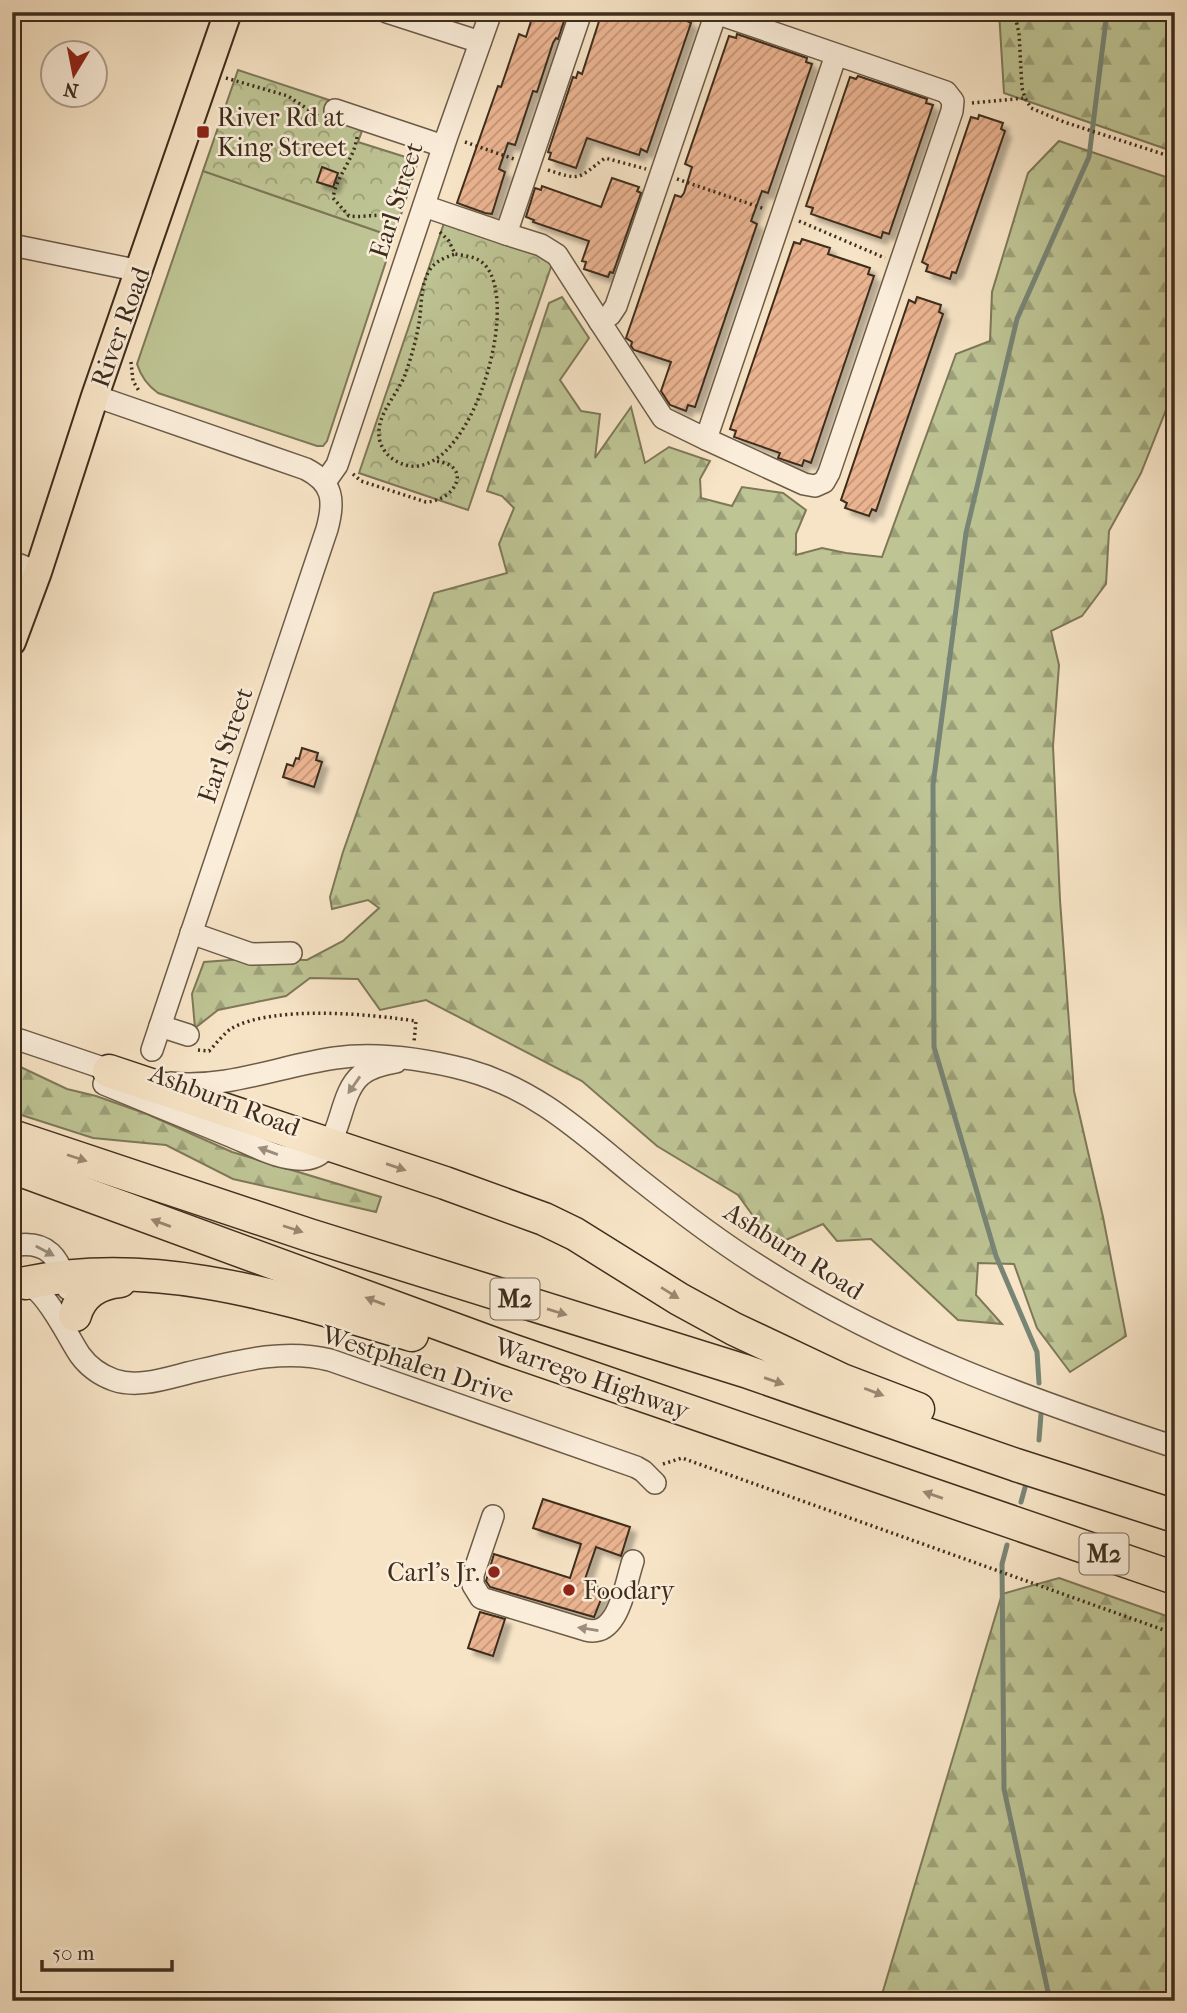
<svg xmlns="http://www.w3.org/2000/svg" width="1187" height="2013" font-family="'IM FELL French Canon',serif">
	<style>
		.grass { fill: #bec494; stroke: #7e7858; stroke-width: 2 }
		.forest { fill: url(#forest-firs); stroke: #7e7858; stroke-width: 2 }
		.park { fill: url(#park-crowns); stroke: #7e7858; stroke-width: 2 }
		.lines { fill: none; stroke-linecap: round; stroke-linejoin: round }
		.stream { stroke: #788576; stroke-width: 5 }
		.building { fill: url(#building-hatch); stroke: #3e2d1d; stroke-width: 2; filter: url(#shadow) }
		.minor-casing { stroke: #6c5b47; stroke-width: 24 }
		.major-casing { stroke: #3e2d1d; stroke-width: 30 }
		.highway-casing { stroke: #3e2d1d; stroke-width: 35 }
		.path { stroke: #3e2d1d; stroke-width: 3.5; stroke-dasharray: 2 3.5; stroke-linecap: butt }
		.minor { stroke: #faedda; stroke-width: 21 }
		.major { stroke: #f7e4c6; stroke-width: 26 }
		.highway { stroke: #f7e4c6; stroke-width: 32 }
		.oneway { fill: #9c8d7c }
		.oneway2 { fill: #9a8872 }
		.poi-dot { fill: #8f2418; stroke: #faedda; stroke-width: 2.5 }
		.labels { text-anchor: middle; stroke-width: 5; stroke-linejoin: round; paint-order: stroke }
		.shield { fill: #faedda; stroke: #766756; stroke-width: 2 }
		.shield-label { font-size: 24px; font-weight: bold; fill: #3e2d1d }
		.poi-label { font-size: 26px; fill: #3e2d1d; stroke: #faedda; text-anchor: start }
		.street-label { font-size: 26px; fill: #3e2d1d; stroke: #faedda }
	</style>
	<defs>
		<pattern id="forest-firs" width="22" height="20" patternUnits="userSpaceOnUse" patternTransform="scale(1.75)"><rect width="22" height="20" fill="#bec494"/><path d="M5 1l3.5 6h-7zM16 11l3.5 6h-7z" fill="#9ca078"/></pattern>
		<pattern id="park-crowns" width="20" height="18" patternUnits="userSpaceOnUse" patternTransform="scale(1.75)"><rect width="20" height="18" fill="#bec494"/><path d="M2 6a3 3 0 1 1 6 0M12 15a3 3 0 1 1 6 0" fill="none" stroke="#9ca078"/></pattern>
		<pattern id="building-hatch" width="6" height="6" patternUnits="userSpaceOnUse" patternTransform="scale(1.75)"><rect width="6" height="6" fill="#ebb491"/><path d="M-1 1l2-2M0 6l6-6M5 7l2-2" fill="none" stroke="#c09376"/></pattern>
		<filter id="shadow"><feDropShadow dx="6" dy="6" stdDeviation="2" flood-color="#0004"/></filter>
	</defs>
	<rect width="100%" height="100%" fill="#f7e4c6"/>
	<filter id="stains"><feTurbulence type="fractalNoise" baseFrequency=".00286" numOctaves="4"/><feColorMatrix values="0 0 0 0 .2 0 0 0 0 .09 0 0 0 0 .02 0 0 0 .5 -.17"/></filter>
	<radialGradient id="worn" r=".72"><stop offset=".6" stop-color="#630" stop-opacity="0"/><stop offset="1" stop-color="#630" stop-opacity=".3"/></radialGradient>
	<path class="grass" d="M203 171 394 237 327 441 323 446H317L158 393C147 385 141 377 137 364Z"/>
	<g class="forest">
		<path d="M999 12H1175V152L1004 93Z"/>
		<path d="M1059 141 1175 180V387L1141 473 1109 531 1106 584 1082 616 1051 631 1059 665 1053 746 1060 900 1074 1091 1103 1217 1126 1336 1070 1372 1037 1328 1014 1264 978 1263 976 1295 1002 1324 958 1320 871 1239 837 1241 823 1224 774 1245 738 1195 657 1146 582 1081 426 1000 380 1010 358 979 310 978 286 996 218 1010 195 1028 192 994 204 962 244 959 307 960 343 941 379 908 368 900 332 909 330 897 343 852 434 593 507 573 499 544 514 508 502 496 487 491 549 303 562 297 589 338 560 380 581 411 600 414 595 458 631 407 645 463 669 447 710 461 700 479 701 498 732 506 742 487 783 493 806 510 796 534V555L822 548 846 553 882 557 956 354 990 341 992 292 1028 173Z"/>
		<path d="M12 1063 67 1089 96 1096 147 1114 232 1152 381 1197 376 1212 233 1179 166 1145 93 1138 12 1112Z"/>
		<path d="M1059 1578 1175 1619V2001H880L1002 1594Z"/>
	</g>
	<g class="park">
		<path d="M238 70 335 102 363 128 358 142 418 161 394 237 203 171Z"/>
		<path d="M444 223 535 253 552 264 468 510 359 473Z"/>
	</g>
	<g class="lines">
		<g class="stream">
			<path d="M1039 1383 1037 1352 996 1256 934 1047 933 785 966 533 1017 319 1089 157 1107 12"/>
			<path d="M1039 1440 1041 1414"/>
			<path d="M1021 1502 1026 1484"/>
			<path d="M1007 1545 1002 1564 1004 1789 1050 2001"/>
		</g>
	</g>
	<g class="building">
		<path d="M534 12H567L558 39 556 38 553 43 537 92 533 91 515 145 508 143 499 169 505 172 492 214 485 213 457 203 498 86 501 87 519 34 526 37Z"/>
		<path d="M602 12H676L686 16 685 20 691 23 647 152 641 149 639 155 587 138 576 168 549 159 551 153 548 152 573 77 576 78 578 72 582 74Z"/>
		<path d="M737 34 807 58 806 62 812 64 768 193 762 191 751 221 757 224 695 407 688 405 686 411 670 405 661 391 671 362 634 350 631 346 632 342 626 338 675 195 681 197 684 193 692 167 685 164 729 36 736 38Z"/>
		<path d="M858 76 927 99 926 103 933 105 889 234 883 232 881 238 811 214 813 208 806 206 850 77 856 79Z"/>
		<path d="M979 115 1003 123 1001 129 1005 131 956 273 952 272 950 279 926 271 928 265 922 262 971 117 978 119Z"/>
		<path d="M322 167 338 173 333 187 317 182Z"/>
		<path d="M612 178 639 187 637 191 641 193 613 273 610 272 608 277 584 269 586 262 582 261 589 241 533 222 534 220 526 217 535 188 541 190 542 186 601 207Z"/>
		<path d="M802 239 830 248 828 254 870 268 868 274 874 276 811 463 804 460 802 466 778 458 780 453 734 437 736 431 730 429 794 242 800 244Z"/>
		<path d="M917 297 941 305 939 312 943 314 876 511 872 509 869 516 845 508 847 503 841 500 909 300 915 303Z"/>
		<path d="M302 748 318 753 316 760 322 762 314 787 283 777 287 764 293 766 296 758 299 759Z"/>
		<path d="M543 1499 630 1527 621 1556 596 1547 584 1582 605 1589 594 1617 490 1587 486 1581 494 1554 570 1578 581 1544 533 1528Z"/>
		<path d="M480 1612 505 1619 493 1656 468 1648Z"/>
	</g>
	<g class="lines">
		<g class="minor-casing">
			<g id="minor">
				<path d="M387 12 480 42"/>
				<path d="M581 12 506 234 541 245 557 255 600 322"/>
				<path d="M713 12 946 92 953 101 952 111 829 473 824 482 815 486 804 484 706 439 836 55"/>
				<path d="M335 110 443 146"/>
				<path d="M424 206 506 234"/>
				<path d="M12 245 140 271"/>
				<path d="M95 396 306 469C333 483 335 500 327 529L152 1050"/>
				<path d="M706 439 663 418 600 322 610 315 616 306 716 13"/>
				<path d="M325 482 337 465 447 136 491 12"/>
				<path d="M12 562 38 572"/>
				<path d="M191 933 251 954 291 953"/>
				<path d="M160 1026 188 1035"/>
				<path d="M20 1040 121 1074"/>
				<path d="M170 1083C228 1089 279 1066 335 1058 378 1052 424 1059 467 1070 536 1089 581 1132 635 1176 674 1207 714 1238 757 1265 888 1349 1028 1399 1175 1447"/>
				<path d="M104 1084C145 1101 187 1118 228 1135 251 1144 279 1161 305 1159 344 1156 335 1097 361 1075 371 1067 384 1064 396 1062"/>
				<path d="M12 1246C48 1239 60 1258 68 1289"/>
				<path d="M20 1285C42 1279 68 1338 80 1355 88 1366 100 1375 114 1380 137 1388 164 1379 188 1373 235 1362 282 1348 330 1360L636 1467 643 1471 655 1483"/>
				<path d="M493 1516 473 1575V1585L481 1598 586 1630C619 1638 625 1584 633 1561"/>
			</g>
		</g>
		<g class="major-casing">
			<path id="major" d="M12 642 38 572 95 396 228 12"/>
		</g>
		<g class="highway-casing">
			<g id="highway">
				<path d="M109 1071 445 1183 544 1219 575 1234 679 1299 734 1329 842 1380 918 1409"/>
				<path d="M12 1136 309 1235 745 1371 1016 1465 1175 1516"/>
				<path d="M12 1167 508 1349 1175 1578"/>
				<path d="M26 1283C157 1255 287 1299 412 1335"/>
				<path d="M75 1315C81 1293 98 1283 120 1281"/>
			</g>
		</g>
		<g class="path">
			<path d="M1014 12 1019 33 1022 88 1025 98 1031 108 1064 122 1175 158"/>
			<path d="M226 78 288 96 318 116"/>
			<path d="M972 103 1025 98"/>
			<path d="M357 137C354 160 337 174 333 198L349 216C367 218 381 212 399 218"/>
			<path d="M465 142 514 159"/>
			<path d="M548 170C582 181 577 179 605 158L646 169"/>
			<path d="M677 179 765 209"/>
			<path d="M799 221 885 258"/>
			<path d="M440 232 449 241 455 254C465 256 476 256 484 264 525 305 464 497 398 462 387 457 378 445 379 432 379 412 398 393 405 375 411 358 416 341 419 323 422 306 420 287 429 271 435 261 444 258 455 254"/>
			<path d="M131 362 133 381 139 391"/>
			<path d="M353 474 361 481 426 502C455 501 474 466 436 461"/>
			<path d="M198 1050 209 1051C216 1044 224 1033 232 1028 275 1005 369 1014 416 1021L414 1042"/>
			<path d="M663 1464 682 1458 1175 1634"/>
		</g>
		<use href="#minor" class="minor"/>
		<use href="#major" class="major"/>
		<use href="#highway" class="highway"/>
	</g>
	<defs><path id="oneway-solid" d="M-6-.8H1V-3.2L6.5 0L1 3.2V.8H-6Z" transform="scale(1.75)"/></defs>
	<g class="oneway">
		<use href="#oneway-solid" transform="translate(354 1085) rotate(125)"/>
		<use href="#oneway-solid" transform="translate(268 1151) rotate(-160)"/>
		<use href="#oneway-solid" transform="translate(45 1251) rotate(28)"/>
		<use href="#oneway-solid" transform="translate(588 1629) rotate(-171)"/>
	</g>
	<g class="oneway2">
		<use href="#oneway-solid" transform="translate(77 1158) rotate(18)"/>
		<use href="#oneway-solid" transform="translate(396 1167) rotate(19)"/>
		<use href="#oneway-solid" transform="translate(161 1223) rotate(-160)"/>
		<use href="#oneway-solid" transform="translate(293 1229) rotate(18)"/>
		<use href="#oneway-solid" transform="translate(670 1293) rotate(32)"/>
		<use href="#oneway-solid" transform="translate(375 1301) rotate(-160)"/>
		<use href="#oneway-solid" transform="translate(557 1312) rotate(17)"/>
		<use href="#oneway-solid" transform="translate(774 1381) rotate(19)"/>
		<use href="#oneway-solid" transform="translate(874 1392) rotate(21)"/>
		<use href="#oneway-solid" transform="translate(933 1495) rotate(-161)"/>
	</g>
	<g class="poi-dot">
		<rect x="196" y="125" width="14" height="14" rx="3.5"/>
		<circle cx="494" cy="1572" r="7"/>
		<circle cx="569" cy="1590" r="7"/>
	</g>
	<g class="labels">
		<g class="shield">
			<rect x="490.5" y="1278.5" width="49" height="41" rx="5"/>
			<rect x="1079.5" y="1533.5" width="49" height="41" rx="5"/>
		</g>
		<g class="shield-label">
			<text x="515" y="1307">M2</text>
			<text x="1104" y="1562">M2</text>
		</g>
		<g class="poi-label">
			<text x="217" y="126">River Rd at<tspan x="217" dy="30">King Street</tspan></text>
			<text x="480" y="1581" text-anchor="end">Carl's Jr.</text>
			<text x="583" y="1599">Foodary</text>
		</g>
		<g class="street-label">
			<text transform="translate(396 200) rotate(-72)" y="9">Earl Street</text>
			<text transform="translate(120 327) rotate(-70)" y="9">River Road</text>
			<text transform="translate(225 745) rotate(-71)" y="9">Earl Street</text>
			<text transform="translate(225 1100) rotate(21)" y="9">Ashburn Road</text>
			<text transform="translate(794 1251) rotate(32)" y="9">Ashburn Road</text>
			<text transform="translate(418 1364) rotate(18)" y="9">Westphalen Drive</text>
			<text transform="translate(592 1378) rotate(19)" y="9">Warrego Highway</text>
		</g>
	</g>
	<rect width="1187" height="2013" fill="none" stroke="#f7e4c6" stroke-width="42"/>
	<rect x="14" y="14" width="1159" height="1985" fill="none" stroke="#3e2d1d" stroke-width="3.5"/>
	<rect x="21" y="21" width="1145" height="1971" fill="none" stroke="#3e2d1d" stroke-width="2"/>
	<g transform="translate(74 74) rotate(190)"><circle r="33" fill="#faedda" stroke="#afa08e" stroke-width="2"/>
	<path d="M0-5L12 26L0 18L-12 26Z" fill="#8f2418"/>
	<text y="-10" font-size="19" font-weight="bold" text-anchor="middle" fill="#3e2d1d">N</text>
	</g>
	<path d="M42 1960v10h130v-10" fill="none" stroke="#3e2d1d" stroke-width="3.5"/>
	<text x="52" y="1960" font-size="21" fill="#3e2d1d" stroke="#faedda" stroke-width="5" paint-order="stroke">50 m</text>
	<rect width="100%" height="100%" filter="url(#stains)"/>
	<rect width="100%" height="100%" fill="url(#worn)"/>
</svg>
